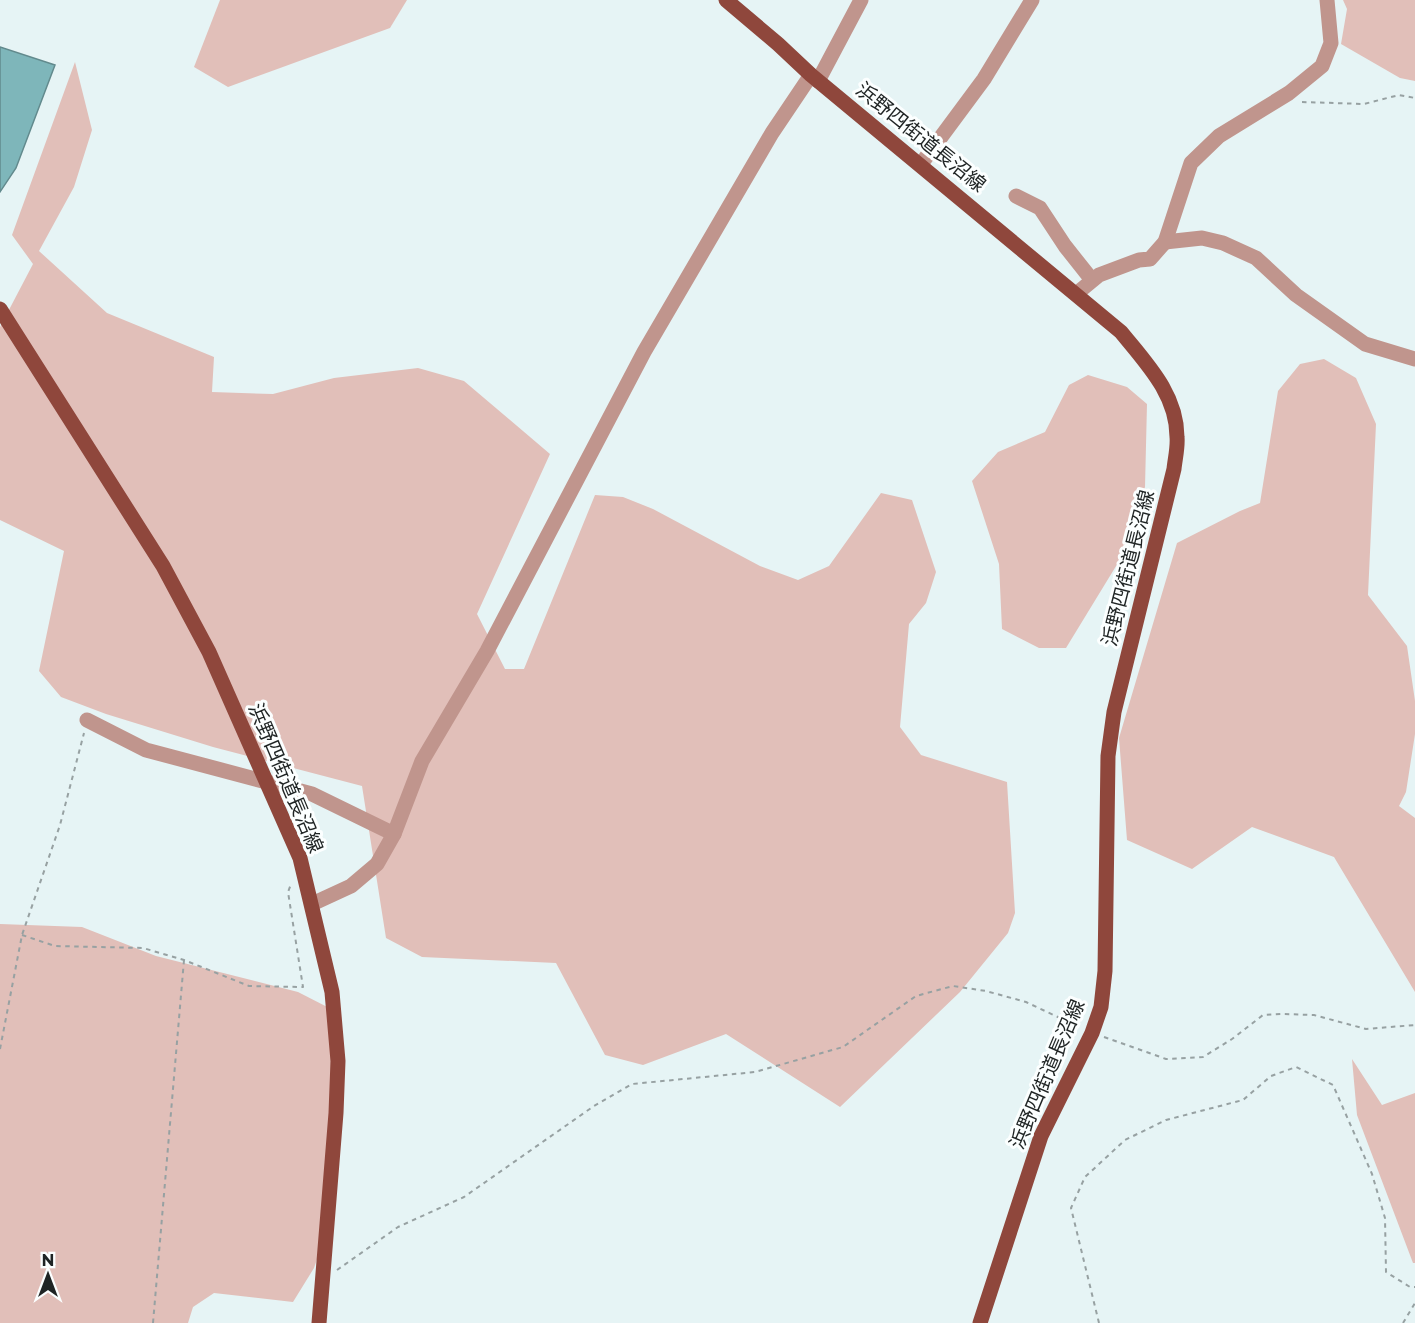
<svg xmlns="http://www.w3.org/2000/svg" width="1415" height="1323" font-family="Montserrat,'Noto Sans JP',sans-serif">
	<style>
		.green { fill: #e1bfb9 }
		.water { fill: #7eb6ba; stroke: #628a8d; stroke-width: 1.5 }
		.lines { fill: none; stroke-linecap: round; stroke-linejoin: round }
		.path { stroke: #97a1a2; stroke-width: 2; stroke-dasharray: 4.5 4.5; stroke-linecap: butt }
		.minor { stroke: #c0958d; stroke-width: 15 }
		.major { stroke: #8f473c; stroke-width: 15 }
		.labels { text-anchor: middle; stroke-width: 6; stroke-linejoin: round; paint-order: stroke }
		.street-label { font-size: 20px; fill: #1f2424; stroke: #fcffff }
	</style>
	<rect width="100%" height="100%" fill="#e6f4f5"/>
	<g class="green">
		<path d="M220 0H407L390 28 228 87 194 67Z"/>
		<path d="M1343 0H1415V81L1400 78 1341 44 1347 9Z"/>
		<path d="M75 62 92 130 74 187 39 251 107 313 214 357 212 392 273 394 334 378 418 368 464 381 550 454 477 614 505 669H524L595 495 623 497 653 509 760 566 798 580 829 566 881 493 912 500 936 572 926 603 909 624 900 727 921 755 1007 782 1015 913 1008 933 960 992 840 1107 726 1034 643 1065 605 1055 556 963 422 957 386 938 362 786 213 747 106 714 61 697 39 671 64 551 0 520V327L33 264 12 235Z"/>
		<path d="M1324 359 1356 378 1376 424 1368 595 1407 646 1415 701V734L1406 792 1399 806 1415 818V992L1334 857 1252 827 1192 869 1127 840 1119 738 1177 543 1240 511 1260 503 1278 391 1300 364Z"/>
		<path d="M1088 375 1127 387 1147 404 1145 487 1124 553 1066 648H1039L1002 629 999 564 972 481 998 452 1045 432 1069 385Z"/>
		<path d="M0 924 82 927 156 956 298 992 339 1013 327 1230 314 1268 293 1302 214 1293 193 1307 188 1323H0Z"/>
		<path d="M1352 1059 1382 1105 1415 1093V1263H1413L1357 1115Z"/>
	</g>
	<path class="water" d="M0 47 55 65 16 168 0 192Z"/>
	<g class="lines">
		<g class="path">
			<path d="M1302 102 1364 104 1399 95 1415 98"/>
			<path d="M22 935 55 946 143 948 184 960 249 986 303 987 288 892 291 884"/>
			<path d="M1104 1037 1166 1059 1203 1057 1232 1039 1263 1015 1282 1014 1314 1015 1366 1029 1415 1025"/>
			<path d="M0 1049 22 935 60 825 84 733"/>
			<path d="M337 1270 398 1227 464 1197 594 1106 632 1084 755 1072 843 1047 916 996 953 986 986 991 1026 1002 1079 1027"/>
			<path d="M153 1323 184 960"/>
			<path d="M1099 1323 1071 1208 1085 1177 1125 1140 1166 1120 1243 1100 1271 1076 1296 1067 1333 1085 1372 1174 1385 1218 1386 1272 1410 1287H1415"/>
			<path d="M1403 1323 1415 1303"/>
		</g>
		<g class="minor">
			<path d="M818 81 861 0"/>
			<path d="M921 164 984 79 1032 0"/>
			<path d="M1016 196 1040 208 1065 246 1092 280"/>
			<path d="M1165 242 1202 238 1223 243 1256 258 1296 295 1365 344 1415 359"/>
			<path d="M1076 294 1099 275 1139 260 1150 259 1165 242 1191 163 1219 136 1289 93 1322 66 1331 43 1327 0"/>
			<path d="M87 720 146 750 312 794 394 834"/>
			<path d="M312 904 351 886 377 864 394 834 422 761 487 651 644 352 772 133 811 75"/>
		</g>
		<g class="major">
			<path d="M726 0 778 44 811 75 1121 332C1146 363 1177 394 1177 437 1178 447 1175 459 1174 469L1114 712 1108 756 1105 971 1101 1007 1092 1033 1041 1136 980 1323"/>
			<path d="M0 309 163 566 209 652 300 858 332 992 338 1061 336 1113 319 1323"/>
		</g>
	</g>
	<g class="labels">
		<g class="street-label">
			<text transform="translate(921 137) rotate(39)" y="7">浜野四街道長沼線</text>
			<text transform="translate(1128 568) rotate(-76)" y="7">浜野四街道長沼線</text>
			<text transform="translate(286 778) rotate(67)" y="7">浜野四街道長沼線</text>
			<text transform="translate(1047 1074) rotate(-67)" y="7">浜野四街道長沼線</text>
		</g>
	</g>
	<g transform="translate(48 1275)" stroke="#fcffff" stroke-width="4.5" paint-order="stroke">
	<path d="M0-4.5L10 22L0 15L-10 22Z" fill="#1f2424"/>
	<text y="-9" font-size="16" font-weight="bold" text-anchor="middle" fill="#1f2424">N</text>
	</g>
</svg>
